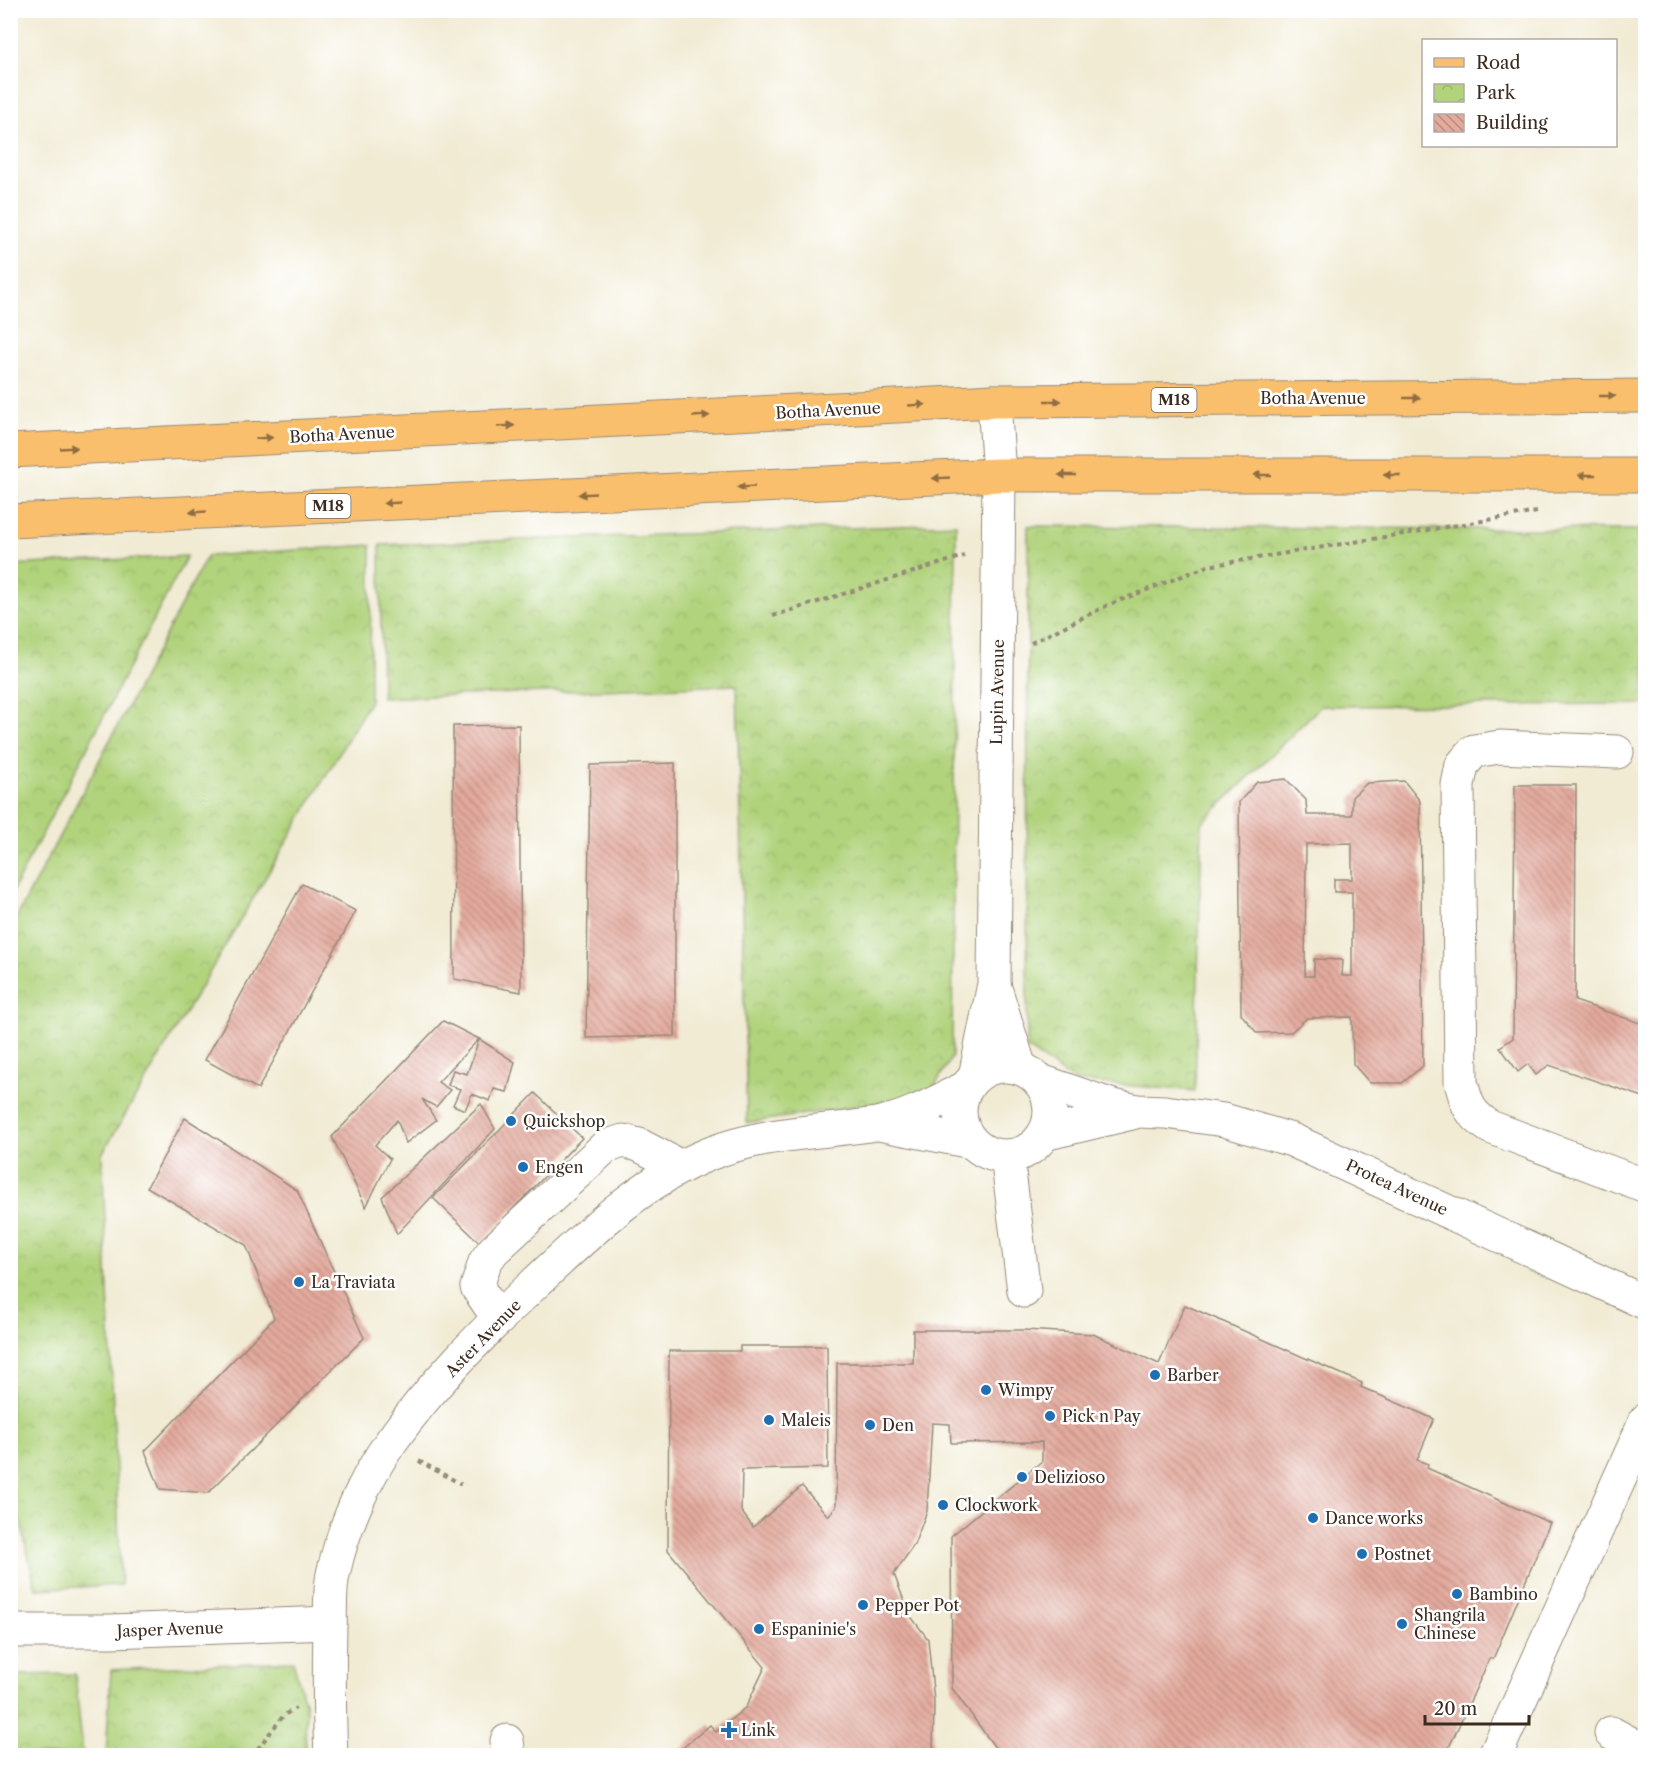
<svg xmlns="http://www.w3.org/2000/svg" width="1656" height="1766" font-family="'Libre Caslon Text',serif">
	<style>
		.park { fill: url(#park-crowns); stroke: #767e4d; stroke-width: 1.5 }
		.building { fill: url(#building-back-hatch); fill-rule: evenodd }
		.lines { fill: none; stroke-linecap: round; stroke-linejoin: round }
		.minor-casing { stroke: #968a79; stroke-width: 35 }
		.major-casing { stroke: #968a79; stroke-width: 35 }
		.path { stroke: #968a79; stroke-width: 4; stroke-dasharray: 4.5 4.5; stroke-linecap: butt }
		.minor { stroke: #fff; stroke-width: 33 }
		.major { stroke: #f9bf6d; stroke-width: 33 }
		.oneway { fill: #906d42 }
		.poi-dot { fill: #1f6fb2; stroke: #fff; stroke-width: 2 }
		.labels { text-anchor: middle; stroke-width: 5; stroke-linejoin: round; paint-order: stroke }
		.shield { fill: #fff; stroke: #766a62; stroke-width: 1.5 }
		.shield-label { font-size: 15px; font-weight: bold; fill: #3b2a1e }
		.street-label { font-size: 16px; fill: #3b2a1e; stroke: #fff }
		.poi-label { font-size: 16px; fill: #3b2a1e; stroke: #fff; text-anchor: start }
	</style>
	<defs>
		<pattern id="park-crowns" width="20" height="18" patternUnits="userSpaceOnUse" patternTransform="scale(1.5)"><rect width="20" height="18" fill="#b0d37c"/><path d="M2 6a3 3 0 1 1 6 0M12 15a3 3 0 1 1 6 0" fill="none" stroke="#98b56b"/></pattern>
		<pattern id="building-back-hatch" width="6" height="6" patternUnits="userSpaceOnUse" patternTransform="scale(1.5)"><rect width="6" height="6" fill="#e4aa9e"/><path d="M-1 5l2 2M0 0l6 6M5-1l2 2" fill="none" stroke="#ba8b80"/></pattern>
	</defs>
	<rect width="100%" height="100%" fill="#fff"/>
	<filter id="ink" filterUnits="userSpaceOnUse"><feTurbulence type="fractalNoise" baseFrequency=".0167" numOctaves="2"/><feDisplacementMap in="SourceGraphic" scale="12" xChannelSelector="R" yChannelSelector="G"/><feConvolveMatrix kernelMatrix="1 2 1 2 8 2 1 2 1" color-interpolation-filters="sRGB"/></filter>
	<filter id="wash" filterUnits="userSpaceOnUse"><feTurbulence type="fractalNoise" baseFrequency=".008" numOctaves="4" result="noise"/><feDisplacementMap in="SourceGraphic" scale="24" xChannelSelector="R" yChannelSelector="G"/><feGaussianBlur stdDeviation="1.35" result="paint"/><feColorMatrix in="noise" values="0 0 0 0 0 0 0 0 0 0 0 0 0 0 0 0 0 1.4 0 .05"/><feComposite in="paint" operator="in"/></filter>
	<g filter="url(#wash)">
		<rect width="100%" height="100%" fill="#f1ebd4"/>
		<g class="park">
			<path d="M956 524 952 1057 929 1095 747 1123 737 685 382 698 380 545Z"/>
			<path d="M1028 526 1645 530V704L1321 706 1202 823 1195 1091 1074 1081 1027 1048Z"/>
			<path d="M371 545 370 701 102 1154 121 1585 36 1589 10 1477 11 928 207 556Z"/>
			<path d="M187 556 11 894V565Z"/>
			<path d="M293 1661 306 1706 305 1755H106L111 1670Z"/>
			<path d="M75 1674 83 1755H11V1675Z"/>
		</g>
		<g id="blocks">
			<g class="building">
				<path d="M519 725 521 992 454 979 453 726Z"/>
				<path d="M675 763V1036L586 1038 590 765Z"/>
				<path d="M1286 779 1306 800 1307 815H1352V797L1367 783 1404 781 1420 801 1423 1066 1402 1083H1370L1353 1064 1352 1017 1307 1018 1291 1032 1257 1033 1241 1014 1239 802 1257 782ZM1352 843V879H1334V892H1352V976H1342L1343 960 1314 959V976H1305L1306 844Z"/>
				<path d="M1515 785H1576L1575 1001 1646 1025V1098L1549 1065 1536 1075 1528 1064 1518 1072 1500 1047 1513 1038Z"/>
				<path d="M302 884 356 911 258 1089 205 1060Z"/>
				<path d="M443 1021 479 1039 438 1082 450 1090 436 1107 422 1099 436 1120 406 1143 397 1120 375 1145 390 1159 366 1207 332 1137Z"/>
				<path d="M479 1039 515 1062 507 1092 494 1089 490 1101 472 1094 465 1110 453 1105 460 1089 448 1085 453 1070 467 1074Z"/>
				<path d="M535 1093 582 1138 480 1243 433 1198Z"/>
				<path d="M481 1104 495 1129 397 1234 382 1197Z"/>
				<path d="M185 1118 297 1190 364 1338 208 1493 160 1489 145 1451 274 1318 246 1245 147 1187Z"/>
				<path d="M1185 1305 1362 1383 1361 1387 1434 1419 1417 1460 1428 1464 1427 1468 1550 1523 1493 1659 1490 1658 1445 1756H1001L952 1688 951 1536 1042 1461V1442L951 1443 950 1424 932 1423 927 1511 914 1545 894 1574 909 1614 928 1639 934 1701 933 1756H673L710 1725 716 1732 746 1707 765 1667 668 1550 669 1351H740V1346H827L828 1468 742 1470 741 1511 753 1527 802 1486 828 1516 836 1507 837 1363H913V1330H1024L1093 1334 1159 1364Z"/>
			</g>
		</g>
	</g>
	<g filter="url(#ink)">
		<use href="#blocks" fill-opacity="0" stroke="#968a79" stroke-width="1.5"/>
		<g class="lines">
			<g class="minor-casing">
				<g id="minor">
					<path d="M1617 752 1500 747 1474 751 1462 765 1458 785 1461 1082C1467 1106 1469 1113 1490 1127L1646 1186"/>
					<path d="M995 988 1020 1068"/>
					<circle cx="1005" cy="1111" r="45"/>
					<path d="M975 1077 994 984 999 475 994 401"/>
					<path d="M1038 1080 1113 1106 1137 1111 1165 1112 1224 1120 1292 1140 1646 1303"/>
					<path d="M879 1124 972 1142"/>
					<path d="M1044 1134 1132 1113"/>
					<path d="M1007 1156 1024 1291"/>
					<path d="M499 1319 477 1287 485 1262 493 1251 605 1147 623 1141 639 1145 681 1167"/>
					<path d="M10 1631H111L330 1623"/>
					<path d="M1611 1733 1639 1748 1646 1744"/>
					<path d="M507 1741 509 1756"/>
					<path d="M331 1756C329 1712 329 1670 330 1626 331 1608 329 1588 334 1570 344 1526 364 1480 390 1443 430 1386 482 1334 532 1286 587 1235 638 1183 709 1154 763 1132 819 1133 876 1124 907 1119 938 1101 967 1087"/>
					<path d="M1495 1756 1646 1420"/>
				</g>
			</g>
			<g class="major-casing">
				<g id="major">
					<path d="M10 451 994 401 1646 396"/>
					<path d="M10 521 999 475H1646"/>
				</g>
			</g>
			<g class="path">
				<path d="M773 616 964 556"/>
				<path d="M1031 643 1108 605 1208 566 1537 512"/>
				<path d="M419 1461 461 1484"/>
				<path d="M252 1756 284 1715 296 1708"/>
			</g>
			<use href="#minor" class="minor"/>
			<use href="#major" class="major"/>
		</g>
		<defs><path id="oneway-solid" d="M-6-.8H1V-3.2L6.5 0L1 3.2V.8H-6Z" transform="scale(1.5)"/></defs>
		<g class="oneway">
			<use href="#oneway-solid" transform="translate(1607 396)"/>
			<use href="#oneway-solid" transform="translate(1412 398)"/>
			<use href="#oneway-solid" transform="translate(1053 401)"/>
			<use href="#oneway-solid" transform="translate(917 405) rotate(-3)"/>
			<use href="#oneway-solid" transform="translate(701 416) rotate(-3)"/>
			<use href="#oneway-solid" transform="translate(506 426) rotate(-3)"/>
			<use href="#oneway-solid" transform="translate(264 438) rotate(-3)"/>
			<use href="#oneway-solid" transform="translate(69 448) rotate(-3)"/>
			<use href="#oneway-solid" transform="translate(1067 475) rotate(180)"/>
			<use href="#oneway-solid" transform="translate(1262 475) rotate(180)"/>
			<use href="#oneway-solid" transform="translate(1392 475) rotate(180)"/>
			<use href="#oneway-solid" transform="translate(1587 475) rotate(180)"/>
			<use href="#oneway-solid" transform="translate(941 478) rotate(177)"/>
			<use href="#oneway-solid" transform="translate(746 487) rotate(177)"/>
			<use href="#oneway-solid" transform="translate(587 494) rotate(177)"/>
			<use href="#oneway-solid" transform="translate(392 503) rotate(177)"/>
			<use href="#oneway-solid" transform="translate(198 512) rotate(177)"/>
		</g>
	</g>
	<g class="poi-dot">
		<circle cx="511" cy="1121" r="6"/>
		<circle cx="523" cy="1167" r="6"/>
		<circle cx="299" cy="1282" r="6"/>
		<circle cx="1155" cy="1375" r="6"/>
		<circle cx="986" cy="1390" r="6"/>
		<circle cx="1050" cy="1416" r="6"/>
		<circle cx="769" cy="1420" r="6"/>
		<circle cx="870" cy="1425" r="6"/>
		<circle cx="1022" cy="1477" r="6"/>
		<circle cx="943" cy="1505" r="6"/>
		<circle cx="1313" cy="1518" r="6"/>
		<circle cx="1362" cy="1554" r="6"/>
		<circle cx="1457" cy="1594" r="6"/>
		<circle cx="863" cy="1605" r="6"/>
		<circle cx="1402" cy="1624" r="6"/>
		<circle cx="759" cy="1629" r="6"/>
		<path d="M726 1721h6v6h6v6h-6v6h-6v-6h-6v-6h6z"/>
	</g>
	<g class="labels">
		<g class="shield">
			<rect x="1151.5" y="388" width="45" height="24" rx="4.5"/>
			<rect x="305.5" y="494" width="45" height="24" rx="4.5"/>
		</g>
		<g class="shield-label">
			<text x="1174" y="405">M18</text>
			<text x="328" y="511">M18</text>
		</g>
		<g class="street-label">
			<text x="1313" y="404">Botha Avenue</text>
			<text transform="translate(828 410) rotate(-3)" y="6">Botha Avenue</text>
			<text transform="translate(342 434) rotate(-3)" y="6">Botha Avenue</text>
			<text transform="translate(997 692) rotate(-89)" y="6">Lupin Avenue</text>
			<text transform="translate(1397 1187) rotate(25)" y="6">Protea Avenue</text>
			<text transform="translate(483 1338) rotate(-46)" y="6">Aster Avenue</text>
			<text transform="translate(170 1629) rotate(-2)" y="6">Jasper Avenue</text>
		</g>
		<g class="poi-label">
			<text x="523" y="1127">Quickshop</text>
			<text x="535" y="1173">Engen</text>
			<text x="311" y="1288">La Traviata</text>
			<text x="1167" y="1381">Barber</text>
			<text x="998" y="1396">Wimpy</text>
			<text x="1062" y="1422">Pick n Pay</text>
			<text x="781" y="1426">Maleis</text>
			<text x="882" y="1431">Den</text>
			<text x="1034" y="1483">Delizioso</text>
			<text x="955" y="1511">Clockwork</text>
			<text x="1325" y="1524">Dance works</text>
			<text x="1374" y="1560">Postnet</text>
			<text x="1469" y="1600">Bambino</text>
			<text x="875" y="1611">Pepper Pot</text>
			<text x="1414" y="1621">Shangrila<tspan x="1414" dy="18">Chinese</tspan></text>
			<text x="771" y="1635">Espaninie's</text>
			<text x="741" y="1736">Link</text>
		</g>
	</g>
	<rect width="1656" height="1766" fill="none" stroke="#fff" stroke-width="36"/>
	<rect x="1422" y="39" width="195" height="108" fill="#ffffff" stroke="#b1aaa5" stroke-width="1.5"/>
	<rect x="1434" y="58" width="30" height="9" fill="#f9bf6d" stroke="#b1aaa5" stroke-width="1.5"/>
	<text x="1476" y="69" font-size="18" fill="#3b2a1e">Road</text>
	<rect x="1434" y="84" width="30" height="18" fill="url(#park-crowns)" stroke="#b1aaa5" stroke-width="1.5"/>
	<text x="1476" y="99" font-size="18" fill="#3b2a1e">Park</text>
	<rect x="1434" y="114" width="30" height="18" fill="url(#building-back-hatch)" stroke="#b1aaa5" stroke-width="1.5"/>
	<text x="1476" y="129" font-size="18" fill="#3b2a1e">Building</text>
	<path d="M1425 1715v9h104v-9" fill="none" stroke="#3b2a1e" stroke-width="3"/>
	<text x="1434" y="1715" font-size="18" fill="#3b2a1e" stroke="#ffffff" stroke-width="4.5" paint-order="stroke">20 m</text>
</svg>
